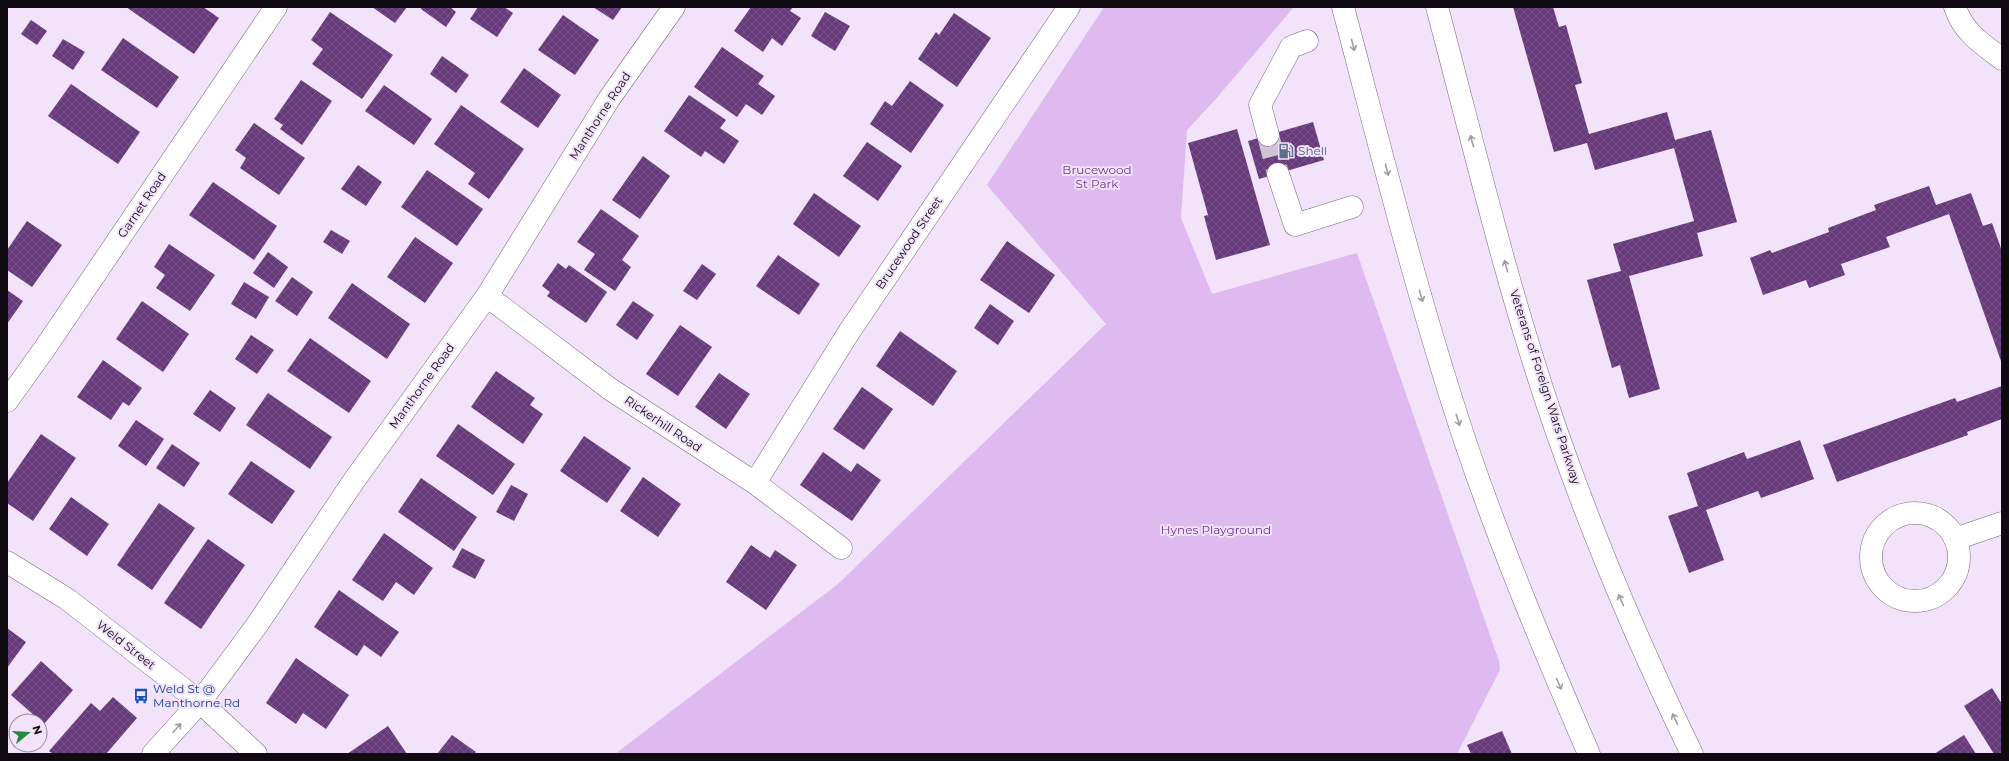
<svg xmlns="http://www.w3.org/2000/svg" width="2009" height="761" font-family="Montserrat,sans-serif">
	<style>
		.park { fill: #dfbaf1 }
		.building { fill: url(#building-cross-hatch) }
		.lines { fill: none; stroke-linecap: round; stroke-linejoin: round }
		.minor-tunnel { stroke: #d0c2d7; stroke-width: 22; stroke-dasharray: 22 11; stroke-linecap: butt }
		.minor-casing { stroke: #77697e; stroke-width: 23 }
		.highway-casing { stroke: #77697e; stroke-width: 23 }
		.minor { stroke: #fff; stroke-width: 22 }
		.highway { stroke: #fff; stroke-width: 22 }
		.oneway { stroke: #9f9da0 }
		.labels { text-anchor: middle; stroke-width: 4; stroke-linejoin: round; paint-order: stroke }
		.street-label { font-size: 12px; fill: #0f0a11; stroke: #f2e2fa }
		.service-label { font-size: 12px; fill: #4e5e75; stroke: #f2e2fa; text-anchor: start }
		.park-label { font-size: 12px; fill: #71358a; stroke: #f2e2fa }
		.transit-label { font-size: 12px; fill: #164399; stroke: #f2e2fa; text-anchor: start }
	</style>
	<defs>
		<pattern id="building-cross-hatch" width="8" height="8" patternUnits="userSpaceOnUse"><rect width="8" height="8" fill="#673a7b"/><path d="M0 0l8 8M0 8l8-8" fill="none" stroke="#775387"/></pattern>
	</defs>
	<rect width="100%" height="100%" fill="#f2e2fa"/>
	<path class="park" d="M1104 7H1294L1215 100 1187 130 1181 218 1212 294 1357 253 1499 661 1500 670 1457 754H615L838 584 1106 324 987 185Z"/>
	<g class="building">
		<path d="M126 7H203L219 18 194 54Z"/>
		<path d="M372 7H407L395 23Z"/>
		<path d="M422 7H450L456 12 446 27 421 9Z"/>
		<path d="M478 7H504L513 13 497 37 470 19Z"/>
		<path d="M593 7H622L613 20Z"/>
		<path d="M751 7H793L790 11 801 18 782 46 772 38 763 52 734 31Z"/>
		<path d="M1513 7H1553L1559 27 1566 25 1582 83 1575 85 1589 134 1667 112 1675 140 1711 130 1737 222 1697 233 1703 256 1629 276 1660 389 1629 398 1620 365 1612 368 1587 280 1621 271 1613 244 1694 221 1674 148 1595 170 1587 143 1554 152Z"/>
		<path d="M330 12 393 55 362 99 312 64 323 49 311 40Z"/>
		<path d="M825 12 850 26 835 51 811 36Z"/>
		<path d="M954 13 991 38 957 87 918 59 936 32 939 35Z"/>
		<path d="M563 15 599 40 575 75 538 50Z"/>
		<path d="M31 20 47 31 37 45 21 34Z"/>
		<path d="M123 38 179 77 157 108 101 70Z"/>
		<path d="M63 39 85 52 73 70 52 56Z"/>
		<path d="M722 47 764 76 758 84 775 96 762 115 746 104 737 117 694 87Z"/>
		<path d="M442 56 469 75 456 93 430 74Z"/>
		<path d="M524 68 561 95 538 128 500 102Z"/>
		<path d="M301 80 332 101 302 145 280 129 283 125 274 119Z"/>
		<path d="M910 81 944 105 911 153 870 124 885 101 892 106Z"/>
		<path d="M71 84 140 132 118 164 48 116Z"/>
		<path d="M384 85 432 119 414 145 365 111Z"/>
		<path d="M689 95 726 120 720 128 739 141 724 164 705 151 701 157 664 131Z"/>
		<path d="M461 105 524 149 489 199 468 184 475 173 434 144Z"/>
		<path d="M1313 122 1324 160 1259 179 1248 141Z"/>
		<path d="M254 123 305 158 279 195 240 168 246 158 235 150Z"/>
		<path d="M1237 129 1270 245 1216 260 1204 216 1208 215 1188 143Z"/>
		<path d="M867 142 902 166 878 201 843 176Z"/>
		<path d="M643 156 670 176 640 219 612 200Z"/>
		<path d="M358 165 382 182 366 206 341 189Z"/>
		<path d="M427 170 483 209 457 246 401 207Z"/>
		<path d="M213 182 277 226 254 260 189 215Z"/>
		<path d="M1929 186 1936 205 1971 193 1983 226 1992 223 2002 251V364L1949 214 1886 237 1890 247 1841 264 1845 275 1809 288 1806 280 1763 295 1750 258 1770 250 1772 253 1829 232 1828 228 1876 210 1874 205Z"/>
		<path d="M814 193 861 226 839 257 793 224Z"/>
		<path d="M601 209 639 236 622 260 631 267 615 291 584 270 595 254 577 242Z"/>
		<path d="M27 221 62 245 32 287 7 270V250Z"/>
		<path d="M331 230 350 241 342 254 323 242Z"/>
		<path d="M415 237 453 263 425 303 387 277Z"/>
		<path d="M1007 241 1055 275 1029 313 980 280Z"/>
		<path d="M169 244 215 275 190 311 156 288 165 275 154 267Z"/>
		<path d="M268 252 288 267 274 288 253 273Z"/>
		<path d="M778 255 820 284 799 315 756 286Z"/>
		<path d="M558 263 566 269 569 265 607 292 586 323 547 296 550 292 542 286Z"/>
		<path d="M702 264 716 274 697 300 683 291Z"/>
		<path d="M292 277 313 292 297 316 275 301Z"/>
		<path d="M244 282 269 297 256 319 231 304Z"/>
		<path d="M352 283 410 324 387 359 328 318Z"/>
		<path d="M7 290 23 301 7 324Z"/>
		<path d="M142 301 189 334 163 372 116 339Z"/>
		<path d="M633 301 654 315 637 340 616 325Z"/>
		<path d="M990 304 1014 321 998 345 974 328Z"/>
		<path d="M680 325 712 347 678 396 646 374Z"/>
		<path d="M900 331 957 371 933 406 876 366Z"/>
		<path d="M251 335 274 350 257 374 235 359Z"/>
		<path d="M310 338 371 381 349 413 287 371Z"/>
		<path d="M103 360 142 388 129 406 123 402 111 420 77 397Z"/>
		<path d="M496 371 535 398 530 405 543 414 523 444 471 407Z"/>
		<path d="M719 373 750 394 726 429 695 407Z"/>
		<path d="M2002 386V419L1967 432 1968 435 1837 482 1823 445 1955 398 1957 402Z"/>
		<path d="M862 387 893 409 864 450 833 429Z"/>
		<path d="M210 390 236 408 220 432 193 414Z"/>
		<path d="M268 393 332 437 310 469 246 425Z"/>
		<path d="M136 420 164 439 146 466 118 446Z"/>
		<path d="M458 424 515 464 493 495 436 456Z"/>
		<path d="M41 434 76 458 33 521 7 503V483Z"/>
		<path d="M584 436 631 468 607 503 560 471Z"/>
		<path d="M1800 440 1814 479 1761 498 1758 491 1706 510 1724 560 1689 573 1668 516 1698 506 1687 473 1744 452 1747 459Z"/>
		<path d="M172 444 200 463 184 487 156 468Z"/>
		<path d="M823 452 851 472 857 463 881 480 852 521 800 485Z"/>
		<path d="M251 461 295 491 272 524 228 494Z"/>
		<path d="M643 477 681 504 658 537 620 511Z"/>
		<path d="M421 478 477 517 454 551 398 512Z"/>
		<path d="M511 485 528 494 514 521 496 512Z"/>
		<path d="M71 497 109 524 87 556 49 529Z"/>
		<path d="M159 503 195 528 152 590 117 565Z"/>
		<path d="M384 533 433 568 414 595 396 582 383 601 352 580Z"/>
		<path d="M208 539 245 565 201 629 164 603Z"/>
		<path d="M751 545 770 558 775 550 797 565 766 610 726 582Z"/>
		<path d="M462 548 485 560 475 579 452 567Z"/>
		<path d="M339 590 399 632 381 657 364 645 357 656 314 627Z"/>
		<path d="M7 628 26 642 7 668Z"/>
		<path d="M296 658 349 695 326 729 303 713 296 724 266 703Z"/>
		<path d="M41 661 73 690 44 724 11 695Z"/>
		<path d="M1992 688 2002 704V754H1994L1964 706Z"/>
		<path d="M113 697 137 718 106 754H53L49 751 91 703 100 711Z"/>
		<path d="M388 726 407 754H347Z"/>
		<path d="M1502 731 1512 754H1471L1467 745Z"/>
		<path d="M452 735 476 752 474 754H437Z"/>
		<path d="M1964 735 1976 754H1934Z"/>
	</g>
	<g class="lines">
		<path class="minor-tunnel" d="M1268 135 1278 174"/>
		<g class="minor-casing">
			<g id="minor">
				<path d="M1955 7C1963 32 1982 44 2002 59"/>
				<path d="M1268 135 1260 105 1291 47 1307 41"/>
				<path d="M1278 174 1295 225 1352 207"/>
				<path d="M487 296 610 389 755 483 841 548"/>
				<path d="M7 401 45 348 276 7"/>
				<path d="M755 483 849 332 1069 7"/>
				<circle cx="1915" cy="557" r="44"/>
				<path d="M1955 539 2002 523"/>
				<path d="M7 562 67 599 200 702 256 754"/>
				<path d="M153 754 200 702 257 625 353 482 487 296 609 99 674 7"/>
			</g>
		</g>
		<g class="highway-casing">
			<g id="highway">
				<path d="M1343 7C1381 151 1417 296 1464 438 1500 545 1544 650 1589 754"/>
				<path d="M1437 7C1474 146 1507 288 1554 424 1593 537 1640 647 1692 754"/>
			</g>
		</g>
		<use href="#minor" class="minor"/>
		<use href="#highway" class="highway"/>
	</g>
	<defs><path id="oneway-shaft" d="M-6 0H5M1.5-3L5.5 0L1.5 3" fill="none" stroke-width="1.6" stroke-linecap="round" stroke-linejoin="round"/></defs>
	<g class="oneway">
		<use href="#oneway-shaft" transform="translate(1353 45) rotate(75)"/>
		<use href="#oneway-shaft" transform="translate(1472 141) rotate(-105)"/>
		<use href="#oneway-shaft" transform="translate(1387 170) rotate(75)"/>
		<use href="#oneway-shaft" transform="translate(1506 266) rotate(-105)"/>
		<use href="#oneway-shaft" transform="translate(1421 296) rotate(74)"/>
		<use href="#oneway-shaft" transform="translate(1458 420) rotate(72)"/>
		<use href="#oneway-shaft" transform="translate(1621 600) rotate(-113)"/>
		<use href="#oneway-shaft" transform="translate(1559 684) rotate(66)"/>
		<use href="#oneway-shaft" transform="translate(1675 719) rotate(-115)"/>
		<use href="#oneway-shaft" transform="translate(177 728) rotate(-48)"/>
	</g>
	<defs>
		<g id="fuel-bare" transform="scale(1.2)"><path d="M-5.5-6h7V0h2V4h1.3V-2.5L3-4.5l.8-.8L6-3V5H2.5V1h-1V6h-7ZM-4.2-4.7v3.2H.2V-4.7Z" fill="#5c6f8a" stroke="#f2e2fa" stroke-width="2.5" paint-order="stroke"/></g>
		<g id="bus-bare" transform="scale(1.2)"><path d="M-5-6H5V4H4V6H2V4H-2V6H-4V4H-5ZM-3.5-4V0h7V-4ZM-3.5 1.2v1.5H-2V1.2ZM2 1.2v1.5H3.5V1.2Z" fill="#1a4fb4" stroke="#f2e2fa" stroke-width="2.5" paint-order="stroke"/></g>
	</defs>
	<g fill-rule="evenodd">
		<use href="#fuel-bare" x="1286" y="151"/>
		<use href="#bus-bare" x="141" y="696"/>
	</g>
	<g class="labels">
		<g class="street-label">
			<text transform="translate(600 116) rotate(-57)" y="4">Manthorne Road</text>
			<text transform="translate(142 205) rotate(-56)" y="4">Garnet Road</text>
			<text transform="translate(909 243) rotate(-56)" y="4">Brucewood Street</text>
			<text transform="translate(422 386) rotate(-54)" y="4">Manthorne Road</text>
			<text transform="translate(1545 387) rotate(72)" y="4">Veterans of Foreign Wars Parkway</text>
			<text transform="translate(663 424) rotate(34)" y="4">Rickerhill Road</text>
			<text transform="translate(126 645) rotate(38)" y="4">Weld Street</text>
		</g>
		<g class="service-label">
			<text x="1298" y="155">Shell</text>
		</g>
		<g class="park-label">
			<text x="1097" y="174">Brucewood<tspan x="1097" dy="14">St Park</tspan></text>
			<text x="1216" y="534">Hynes Playground</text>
		</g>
		<g class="transit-label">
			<text x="153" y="693">Weld St @<tspan x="153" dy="14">Manthorne Rd</tspan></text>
		</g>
	</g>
	<rect width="2009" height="761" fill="none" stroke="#0f0a11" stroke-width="16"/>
	<g transform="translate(28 733) rotate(72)"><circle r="19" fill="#f2e2fa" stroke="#978c9d"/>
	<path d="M0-3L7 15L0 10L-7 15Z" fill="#24883d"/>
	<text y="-6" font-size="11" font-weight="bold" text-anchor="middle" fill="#0f0a11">N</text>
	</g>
</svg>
